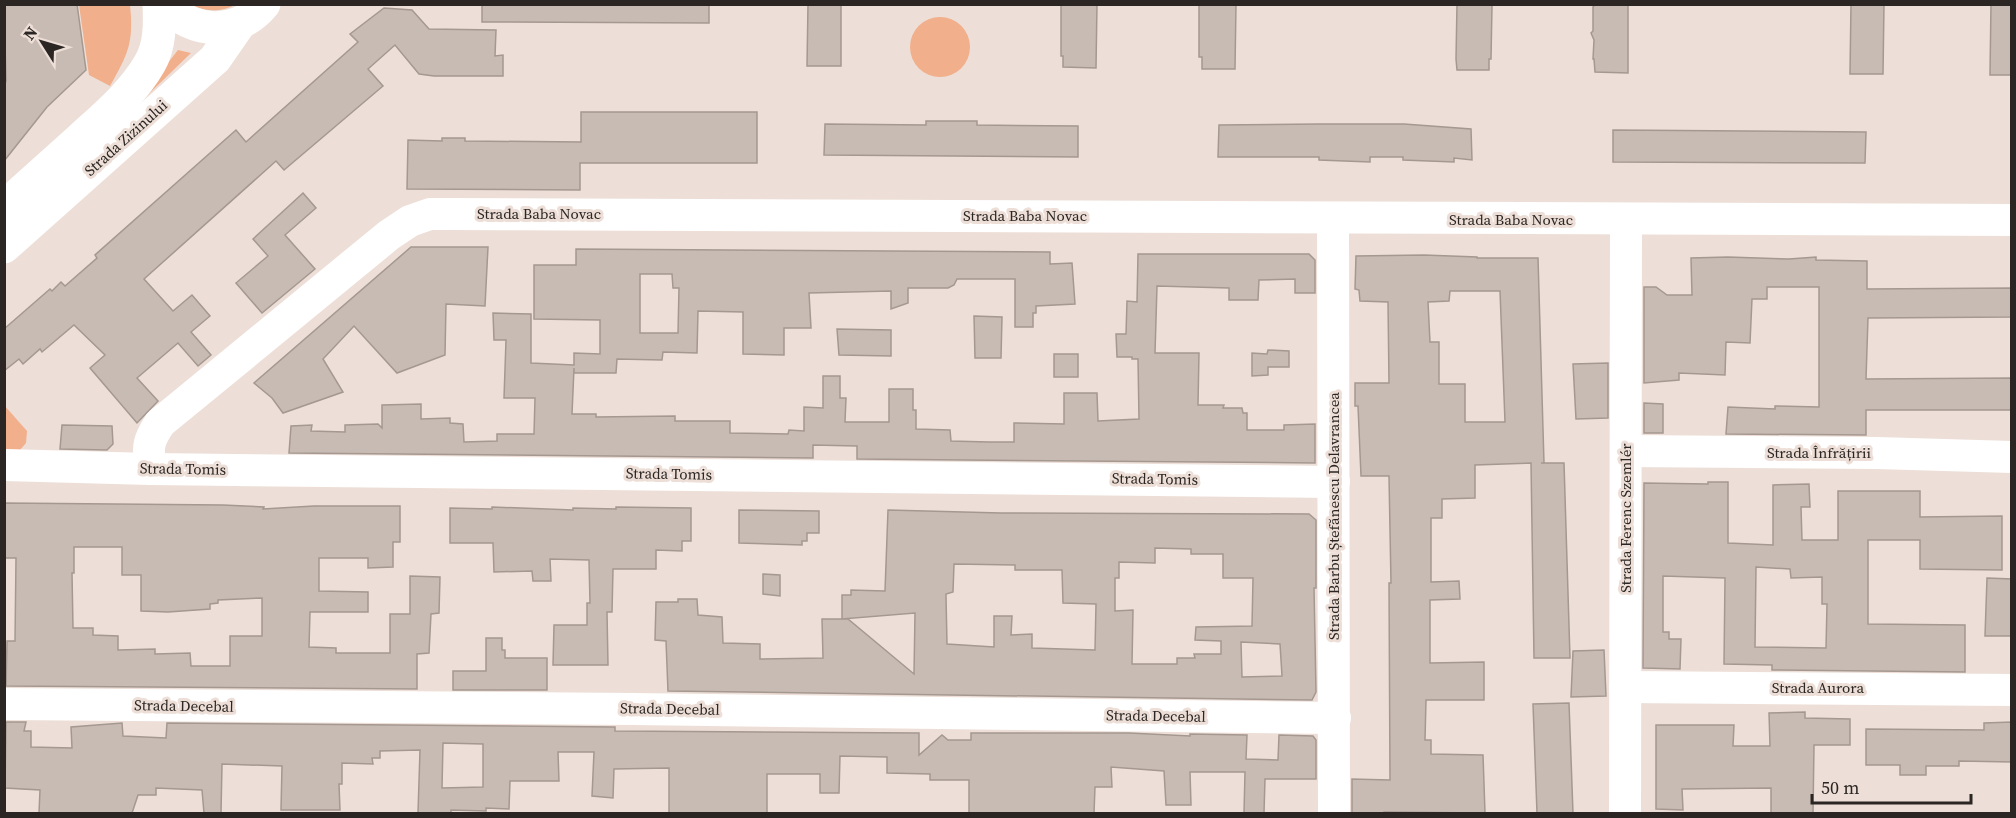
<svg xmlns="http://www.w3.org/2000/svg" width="2016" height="818" font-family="'Source Serif 4',serif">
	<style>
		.green { fill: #f1af8b }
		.building { fill: #c8bbb3; stroke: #a49891; stroke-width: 1.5; fill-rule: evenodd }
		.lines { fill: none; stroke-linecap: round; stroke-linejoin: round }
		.minor { stroke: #fff; stroke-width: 32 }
		.major { stroke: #fff; stroke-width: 33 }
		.labels { text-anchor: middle; stroke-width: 6; stroke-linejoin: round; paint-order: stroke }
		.street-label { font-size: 15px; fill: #2b2623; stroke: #eddfd7 }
	</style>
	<rect width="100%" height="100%" fill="#eddfd7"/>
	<g class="green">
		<path d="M79 5H130C134 42 128 54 110 86L89 75Z"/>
		<path d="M192 5H235C221 12 206 12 192 5Z"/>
		<circle cx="940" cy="47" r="30"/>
		<path d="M178 50 191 53 128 114Z"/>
		<path d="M4 405 27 431 26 443 20 450 5 449Z"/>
	</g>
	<g class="building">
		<path d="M4 4H77L86 70 47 107 4 161V86L6 81Z"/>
		<path d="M482 4H709V23L482 22Z"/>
		<path d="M808 4H841V66H807Z"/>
		<path d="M1061 4H1097L1096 68 1063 67V56H1061Z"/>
		<path d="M1199 4H1236L1235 69H1202V57H1199Z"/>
		<path d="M1457 4H1490L1492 6 1491 59H1489V70H1457L1456 59Z"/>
		<path d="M1595 4H1628V73L1595 72 1594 59H1593L1594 40 1591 33 1593 31V7Z"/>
		<path d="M1851 4H1884L1883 74H1850Z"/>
		<path d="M1991 4H2012V75H1990Z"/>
		<path d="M384 8 412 10 429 29 496 30 495 56 503 55V76H434L419 74 395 45 368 69 383 86 284 170 276 161 144 279 173 311 192 295 210 316 191 332 211 355 198 366 178 343 137 378 158 401 137 423 90 368 105 355 74 325 42 352 40 349 23 364 19 359 4 371V329L50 289 52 291 61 282 65 286 97 258 95 255 236 130 246 142 358 42 350 34Z"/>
		<path d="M581 112H757V163H580V190L407 189 408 140 442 141V138H465V141L581 142Z"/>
		<path d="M926 121H977V125L1078 126V157L824 155 825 124 926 125Z"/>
		<path d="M1320 124H1404L1471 129 1472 160 1454 158V162L1403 160V157H1370V162L1319 160V157H1218L1219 125Z"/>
		<path d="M1613 130 1866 132 1865 163 1613 162Z"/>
		<path d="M303 193 316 208 285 235 315 269 262 313 236 283 268 256 253 239Z"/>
		<path d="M411 247H488L485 306 446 304 445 355 397 373 354 326 323 359 343 392 283 413 272 398 254 383Z"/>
		<path d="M576 249 1050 252V264L1072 263 1075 304 1036 306V313H1033V327H1015V279H957L954 285 948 288H908V303L891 309V291L809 293 811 328H784V355L743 354V312L698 311 697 353 663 352 662 360 617 359 616 373H574V368L572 414H596V417L675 416V421H730V433L788 434 789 430 804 431V407L823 408V376H840V398H846L845 422H889V389H913V410H916V429L950 430 951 441 989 442H1014V423L1064 424V393H1097L1098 421 1139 419 1138 359H1132V357H1117L1116 334H1126L1127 301 1137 302 1138 254H1309L1315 260V293H1295V279L1259 280 1258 300H1229V288L1157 286 1155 353H1199L1198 405H1224L1223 408H1242L1243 413H1247V430H1284V425L1315 424V463L857 459V446L813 445V458L289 453 291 426 312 425 311 431 345 432V425L378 424 382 428V405L421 404V419L450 418V423L463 424 464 442 497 441V434H534L535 398H504L506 340H494L493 313 531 314V363L574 365V353L600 354V320L534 319V265H576ZM640 274H672L673 288H679L678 333H640Z"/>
		<path d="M1424 255 1477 257V258H1538L1544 463H1541H1564L1570 658H1534L1531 463 1475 465V498L1442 499V518H1431V582L1459 581 1460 599 1430 600V663L1484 662V700H1426L1425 740H1431V754L1483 755 1485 813 1384 812V813H1352V779L1390 780 1389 583H1391L1389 476H1361L1358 406H1355V383H1389L1388 302 1360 301 1359 290 1355 289 1356 256ZM1450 291H1500L1505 422H1465V384H1439V342H1430L1428 302 1449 301Z"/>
		<path d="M1728 257 1789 259 1816 257V260L1867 261V289L2012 288V317L1868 318 1866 379 2012 378V410H1866V435L1726 434 1728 407 1775 409V406L1819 407V287H1767V299H1752L1750 343 1726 342 1725 375 1679 373V380L1644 383V287H1656L1667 295H1692L1691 258Z"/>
		<path d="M974 316 1002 317 1001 358H975Z"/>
		<path d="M837 329 891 330V356L839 355Z"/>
		<path d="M1268 350 1289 351V367H1268V375L1252 376V353L1267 354Z"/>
		<rect x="1054" y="354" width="24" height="23"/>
		<path d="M1608 363V418L1576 419 1573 364Z"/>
		<path d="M1644 403 1663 404V433H1644Z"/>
		<path d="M62 425 112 426 113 444 107 450 60 449Z"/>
		<path d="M1708 482H1728V543L1773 545V485L1809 484 1810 507H1801L1802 540H1838V491H1920V517L2002 516V570L1920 569V540H1868V624L1965 625V672L1772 670V665L1724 664 1725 578 1663 576V632H1669V639H1681L1680 669 1643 668 1644 483 1708 484ZM1756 567 1790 569 1791 578 1822 577V604H1827L1826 648 1755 647Z"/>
		<path d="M4 503 223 505 264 507 263 509 314 506H400V542H393V567L368 568V558H319V591L368 592V612H310L309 647 336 648V653H390V614H410V576L440 577 439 613 431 614 429 653 417 654V689L6 686 7 641H15L16 558H4ZM74 547H122V575H141V611L168 612 210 609V604L218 603V600L262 598V636H230V666H191L190 653 155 654V649L118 650V636L93 635V628H73L72 573H74Z"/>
		<path d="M492 507 573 510V508L616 509V507L691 508V541H682V551L656 550V569H613L612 612H607L608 665H553L554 625H587V603H590L589 560 550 559 551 581H533L532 571 494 572 493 543H450V508L492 509Z"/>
		<path d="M739 510 819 511V533H807V541H802V545L739 543Z"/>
		<path d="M888 510 1001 513 1309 514 1316 520V588H1314L1316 692 1312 700 668 691 666 641 655 640 656 602H678V599H697L698 615 722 617 723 643 760 644V659L823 658 822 619H848L914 674 915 613 842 619V595H851V590L885 591ZM1155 548 1191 549V554H1223V578H1253L1252 626 1196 627 1195 640 1221 641V654H1194L1195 658H1177V664H1132L1133 610 1115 611V578H1119V562L1155 563ZM954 564 1015 565V570H1062L1063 603 1096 604 1095 650 1032 648V634L1011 635 1012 616H994V647L947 644 946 596V594L953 592ZM1241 642 1280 644 1282 676 1242 677Z"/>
		<path d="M763 574 780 575V596L763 594Z"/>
		<path d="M1987 578 2012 579V636H1985Z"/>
		<path d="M486 638H502V650H505V658H547V690H453V671H486Z"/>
		<path d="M1604 650 1606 696 1571 697 1573 651Z"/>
		<path d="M1569 703 1573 813H1537L1533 704Z"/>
		<path d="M1805 712V718L1850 719V745H1814L1813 813H1771V788L1682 789 1683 810 1656 809V725H1734L1733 746H1770L1769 713Z"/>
		<path d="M6 722H26L24 731H31V747L72 748 71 727 122 723 123 736 166 738 167 723 615 727V731L919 733V755L942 735 948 740H971V733H1129L1190 736V734L1247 735 1246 759 1278 760 1279 735 1313 736 1316 740V779H1265L1264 813H1244L1245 772H1190L1191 805H1166L1164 771 1111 767 1112 787H1095L1094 813H969V780H930V774L887 773V757L840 756 839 793H820V774H767V813H669V768L614 769 613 798 592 796 594 752H558L559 781H510L509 809 486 808V811L451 810V813H418L420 750 380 751V758H372L373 764 342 763V784H339L340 810H281L282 766 222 764 221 813H204L202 790 156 788V795H138L132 813H39L40 790 5 788ZM443 743 483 744V787L442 788Z"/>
		<path d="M2012 722V762L1959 761V766H1926V775H1900V765H1866V729L1984 730V723Z"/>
	</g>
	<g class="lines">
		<g class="minor">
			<path d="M1333 219 1334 814"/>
			<path d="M1627 451 1877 453 2012 457"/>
			<path d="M4 465 151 469 1334 482"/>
			<path d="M151 469C147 447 148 441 160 423L389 235 410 221 430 214C957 213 1484 222 2012 220"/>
			<path d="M1625 687 2012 690"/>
			<path d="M4 704 634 709 1335 718"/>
			<path d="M1625 814 1626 222"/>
		</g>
		<g class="major">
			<path d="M165 4C192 34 237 37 264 4"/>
			<path d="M4 207C30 184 55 161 81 138 105 116 133 93 150 63 160 46 160 24 159 4"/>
			<path d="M4 247 215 59 240 23"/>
		</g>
	</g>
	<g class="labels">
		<g class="street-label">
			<text transform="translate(126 138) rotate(-42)" y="5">Strada Zizinului</text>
			<text x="539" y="219">Strada Baba Novac</text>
			<text x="1025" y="221">Strada Baba Novac</text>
			<text x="1511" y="225">Strada Baba Novac</text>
			<text x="1819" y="458">Strada Înfrățirii</text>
			<text transform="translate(183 469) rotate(1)" y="5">Strada Tomis</text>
			<text transform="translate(669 474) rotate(1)" y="5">Strada Tomis</text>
			<text transform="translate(1155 479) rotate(1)" y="5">Strada Tomis</text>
			<text transform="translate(1334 516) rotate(-90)" y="5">Strada Barbu Ștefănescu Delavrancea</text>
			<text transform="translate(1626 518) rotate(-90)" y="5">Strada Ferenc Szemlér</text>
			<text x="1818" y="693">Strada Aurora</text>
			<text transform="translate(184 706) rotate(1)" y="5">Strada Decebal</text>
			<text transform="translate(670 709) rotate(1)" y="5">Strada Decebal</text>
			<text transform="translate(1156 716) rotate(1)" y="5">Strada Decebal</text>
		</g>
	</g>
	<rect width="2016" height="818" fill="none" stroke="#2b2623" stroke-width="12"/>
	<g transform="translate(42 42) rotate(307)" stroke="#eddfd7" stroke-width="4.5" paint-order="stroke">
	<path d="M0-4.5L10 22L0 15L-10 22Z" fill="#2b2623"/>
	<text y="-9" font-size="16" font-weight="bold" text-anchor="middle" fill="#2b2623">N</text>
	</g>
	<path d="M1812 794v9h159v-9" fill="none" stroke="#2b2623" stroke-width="3"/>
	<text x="1821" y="794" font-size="18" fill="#2b2623" stroke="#eddfd7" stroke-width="4.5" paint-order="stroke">50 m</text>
</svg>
